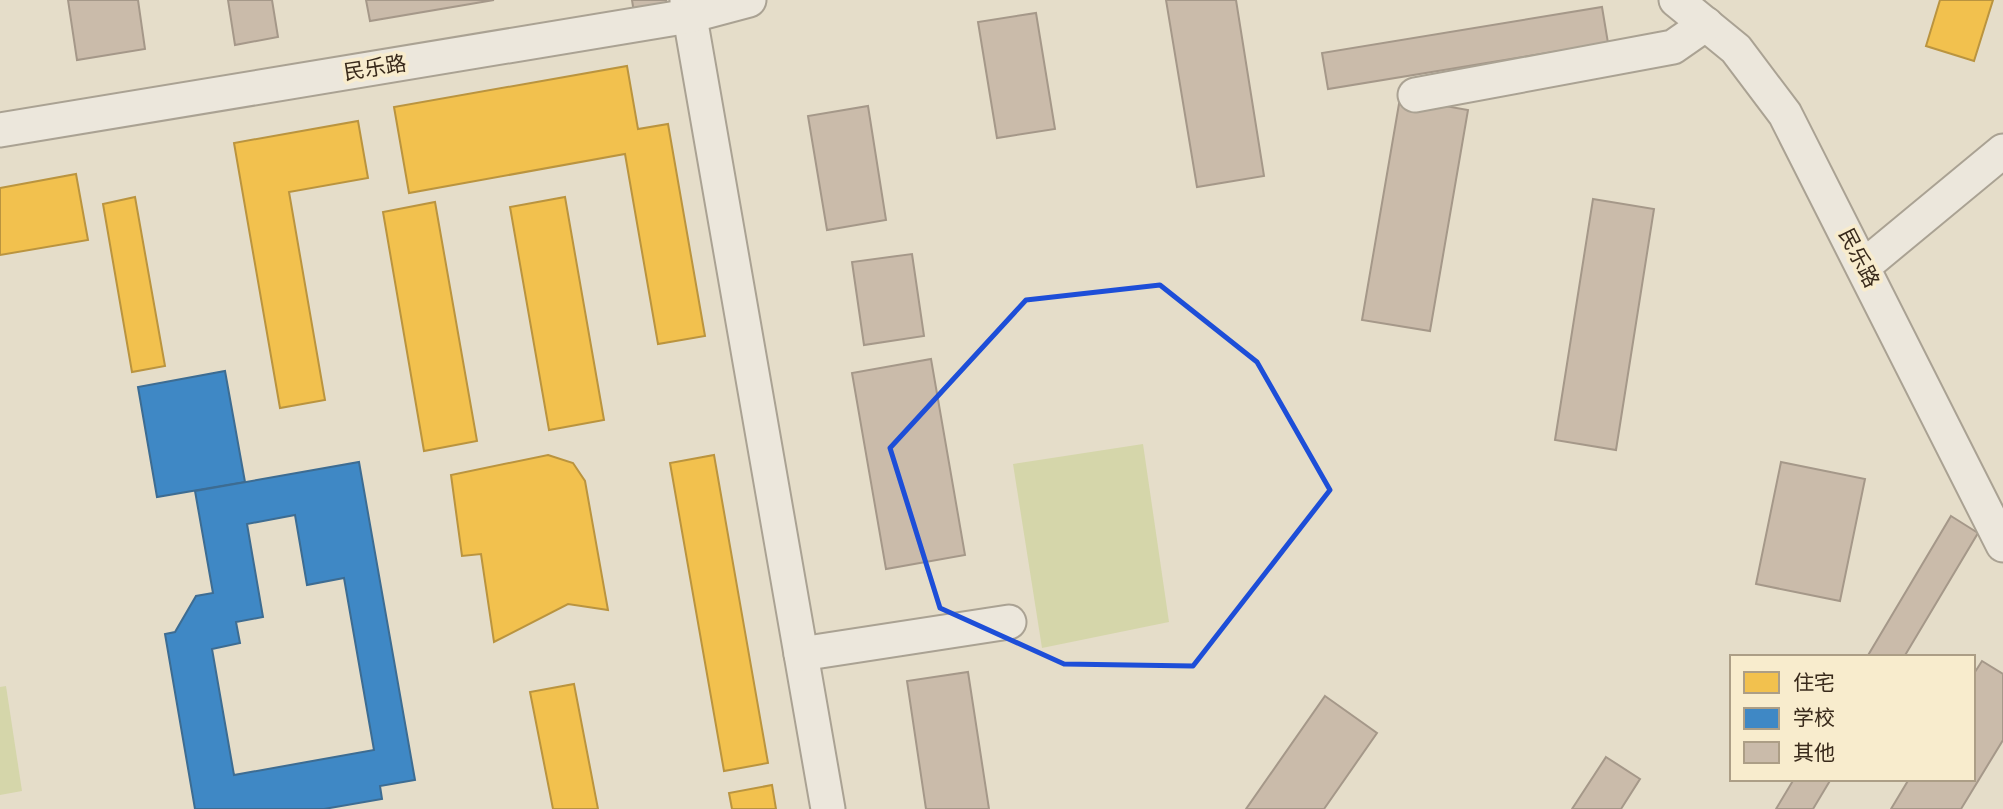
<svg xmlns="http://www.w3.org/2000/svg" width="2003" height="809" font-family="'Zilla Slab','Noto Sans SC',serif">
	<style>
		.green { fill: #d5d6aa }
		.homes { fill: #f2c14e; stroke: #ba943f; stroke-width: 2 }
		.schools { fill: #3f88c5; stroke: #3d6c92; stroke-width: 2; fill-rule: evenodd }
		.building { fill: #cabbaa; stroke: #a59889; stroke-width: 2 }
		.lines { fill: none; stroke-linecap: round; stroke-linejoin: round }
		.minor-casing { stroke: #aaa293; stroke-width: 37 }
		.minor { stroke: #ece7dc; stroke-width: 33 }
		.marked { fill: none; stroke: #1d4ed8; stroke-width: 5; stroke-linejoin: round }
		.labels { text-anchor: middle; stroke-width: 7; stroke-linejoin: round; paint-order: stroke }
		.street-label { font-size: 21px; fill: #392a1b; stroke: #f8eccd }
	</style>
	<rect width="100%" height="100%" fill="#e5ddc9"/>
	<g class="green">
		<path d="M1143 444 1169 622 1042 648 1013 464Z"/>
		<path d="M6 686 22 791 0 795V687Z"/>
	</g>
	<g class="homes">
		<path d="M1940 0H1993L1974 61 1926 46Z"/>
		<path d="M627 66 638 129 668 124 705 336 658 344 625 154 409 193 394 107Z"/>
		<path d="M358 121 368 178 289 192 325 400 280 408 234 143Z"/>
		<path d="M76 174 88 240 0 255V188Z"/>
		<path d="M135 197 165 366 132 372 103 204Z"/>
		<path d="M565 197 604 420 549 430 510 207Z"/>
		<path d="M435 202 477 441 424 451 383 212Z"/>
		<path d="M548 455 573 463 585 481 608 610 568 604 494 642 481 554 462 556 451 475Z"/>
		<path d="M714 455 768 763 724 771 670 463Z"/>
		<path d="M574 684 598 809H553L530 692Z"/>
		<path d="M772 785 776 809H732L729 793Z"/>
	</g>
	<g class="schools">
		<path d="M225 371 245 482 157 497 138 387Z"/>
		<path d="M359 462 415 780 380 786 382 799 324 809H195L165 634 175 632 196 596 213 593 195 491ZM295 515 307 585 344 578 374 750 234 775 212 649 240 643 236 622 263 617 247 524Z"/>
	</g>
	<g class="building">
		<path d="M68 0H138L145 49 77 60Z"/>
		<path d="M228 0H272L278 37 235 45Z"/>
		<path d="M366 0H494L370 21Z"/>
		<path d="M632 0H666L667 7 634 13Z"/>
		<path d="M1166 0H1236L1264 176 1197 187Z"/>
		<path d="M1602 7 1608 43 1328 89 1322 53Z"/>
		<path d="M1036 13 1055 129 997 138 978 22Z"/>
		<path d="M1400 98 1468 110 1430 331 1362 320Z"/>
		<path d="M868 106 886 220 827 230 808 116Z"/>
		<path d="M1593 199 1654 209 1616 450 1555 440Z"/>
		<path d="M912 254 924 336 864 345 852 262Z"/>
		<path d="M931 359 965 555 886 569 852 373Z"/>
		<path d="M1781 462 1865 479 1840 601 1756 584Z"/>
		<path d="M1951 516 1978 533 1904 657H1867Z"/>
		<path d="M1982 661 2003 674V740L1961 809H1891L1909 779H1973V675Z"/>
		<path d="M968 672 989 809H926L907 681Z"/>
		<path d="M1325 696 1377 733 1324 809H1246Z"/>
		<path d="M1606 757 1640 779 1621 809H1572Z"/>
		<path d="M1794 779H1831L1813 809H1776Z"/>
	</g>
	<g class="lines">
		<g class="minor-casing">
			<g id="minor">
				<path d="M687 0 828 809"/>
				<path d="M1676 0 1736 49 1785 114 2003 545"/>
				<path d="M1415 95 1673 47 1706 24"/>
				<path d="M0 130 689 16 749 0"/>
				<path d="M1864 266 2003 151"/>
				<path d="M801 654 1009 622"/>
			</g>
		</g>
		<use href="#minor" class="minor"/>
	</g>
	<path class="marked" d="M1160 285 1257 362 1330 490 1193 666 1064 664 940 608 890 448 1026 300Z"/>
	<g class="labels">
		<g class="street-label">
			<text transform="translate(375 68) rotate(-9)" y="7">民乐路</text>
			<text transform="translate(1859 258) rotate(63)" y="7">民乐路</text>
		</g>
	</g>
	<rect x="1730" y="655" width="245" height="126" fill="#f8eccd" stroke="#ac9e86" stroke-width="2"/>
	<rect x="1744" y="672" width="35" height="21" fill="#f2c14e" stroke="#ac9e86" stroke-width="2"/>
	<text x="1793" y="690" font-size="21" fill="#392a1b">住宅</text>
	<rect x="1744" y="708" width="35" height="21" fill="#3f88c5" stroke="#ac9e86" stroke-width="2"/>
	<text x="1793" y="725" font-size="21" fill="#392a1b">学校</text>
	<rect x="1744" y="742" width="35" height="21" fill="#cabbaa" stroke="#ac9e86" stroke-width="2"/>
	<text x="1793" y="760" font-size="21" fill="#392a1b">其他</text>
</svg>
